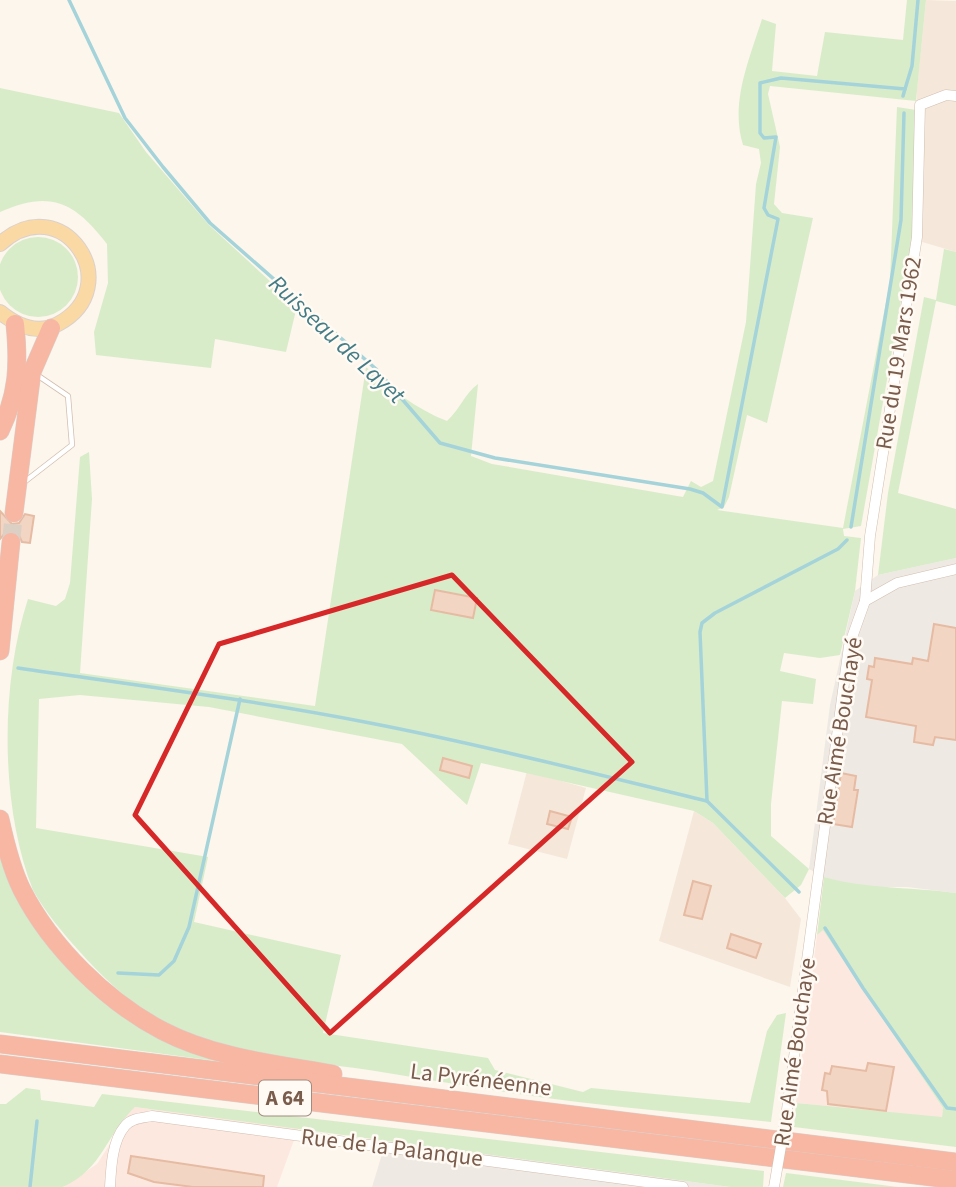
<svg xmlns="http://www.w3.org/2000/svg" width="956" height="1187" font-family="'Source Sans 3',sans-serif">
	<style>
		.residential { fill: #f5e8da }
		.commercial { fill: #fde8e0 }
		.industrial { fill: #efe9e4 }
		.green { fill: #d8ecc9 }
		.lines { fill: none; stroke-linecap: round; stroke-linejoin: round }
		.stream { stroke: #a5d3da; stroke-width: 3.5 }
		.building { fill: #f3d5c3; stroke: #e6bba3; stroke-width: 2 }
		.highway-tunnel { stroke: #dcd0c4; stroke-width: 18; stroke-dasharray: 18 9; stroke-linecap: butt }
		.lane-casing { stroke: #d1beb0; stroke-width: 6 }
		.street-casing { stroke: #d1beb0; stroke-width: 11 }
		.primary-casing { stroke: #dad1cd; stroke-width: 16 }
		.highway-casing { stroke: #dad1cd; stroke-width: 19 }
		.lane { stroke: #fff; stroke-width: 4.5 }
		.street { stroke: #fff; stroke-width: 10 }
		.primary { stroke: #fbd9a5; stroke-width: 14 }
		.highway { stroke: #f7b7a3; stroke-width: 18 }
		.street-bridge-casing { stroke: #d1beb0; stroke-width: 11; stroke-linecap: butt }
		.street-bridge { stroke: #fff; stroke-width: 10 }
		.marked { fill: none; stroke: #d62828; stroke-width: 5; stroke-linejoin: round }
		.labels { text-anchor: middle; stroke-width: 5; stroke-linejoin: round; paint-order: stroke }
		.shield { fill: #fffaf3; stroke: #a28b7f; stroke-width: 2 }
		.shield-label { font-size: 21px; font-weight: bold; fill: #7a5c4d }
		.street-label { font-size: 23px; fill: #7a5c4d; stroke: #fffaf3 }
		.water-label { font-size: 24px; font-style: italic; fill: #437c86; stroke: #fffaf3 }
	</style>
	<rect width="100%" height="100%" fill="#fdf6ec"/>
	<g class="residential">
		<path d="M926 0 956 1V252L912 239 917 89Z"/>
		<path d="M527 771 586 788 567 859 508 844Z"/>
		<path d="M694 811 713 823 785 898 801 919 790 987 659 941Z"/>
	</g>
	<g class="commercial">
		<path d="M823 929 943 1108 942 1118 796 1103 817 935Z"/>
		<path d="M135 1107 298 1129 277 1187H63L97 1164 110 1144 116 1125Z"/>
	</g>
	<g class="industrial">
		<path d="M956 558V893L907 887H858L824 877 809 869 830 705 855 591 878 575Z"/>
		<path d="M386 1141 730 1187H372Z"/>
	</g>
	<g class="green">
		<path d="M907 0H926L916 101 770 86 768 94 780 147 774 204 782 213 813 218 767 423 747 415 729 497 724 507 717 510 843 528 890 281 897 107 916 110 912 239 861 526 843 529 844 536 861 538 855 591 840 655 820 658 784 653 780 671 816 679 813 704 782 701 771 804V836L809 869 801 885 785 898 713 823 694 811 481 763 467 805 402 744 209 707 80 695 39 699 36 828 208 857 194 922 341 955 323 1033 488 1058 495 1070 583 1092 591 1088 750 1103 767 1031 777 1015 786 1013 771 1122C707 1115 642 1110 578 1102 508 1094 439 1081 369 1070 302 1060 226 1055 164 1023 131 1004 105 980 80 952 63 933 45 912 33 890 0 807 0 684 28 599L56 606 65 599 70 583 80 457 89 452 92 499 80 673 315 706 366 367C391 389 416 409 447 421 460 409 465 393 478 384L471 456 492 464 683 497 691 481 701 487 713 481 746 322 756 184 761 163 759 149 743 145C730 103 749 60 762 19L776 24 772 71 817 76 825 32 903 40Z"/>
		<path d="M0 88 119 113 146 152 209 225 297 306 286 352 215 339 211 368 96 355 94 332 108 283 107 244C74 201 50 190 0 212Z"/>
		<circle cx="38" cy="277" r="40"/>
		<path d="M944 249 956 252V306L936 301 898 493 956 509V558L878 575 888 493 924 297 936 300Z"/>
		<path d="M0 843 87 980 217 1058 216 1061 0 1032Z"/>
		<path d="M824 877C867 889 911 887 956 893V1147L794 1127 796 1103 942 1117 943 1108 823 930 817 935Z"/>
		<path d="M26 1088 40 1090 41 1100 94 1107 102 1094 764 1171 763 1187H730L135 1107C106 1134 104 1168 63 1187H0V1104H6Z"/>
		<path d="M786 1173 898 1187H783Z"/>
	</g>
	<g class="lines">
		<g class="stream">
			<path d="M69 0 125 118 163 167 210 223 376 369 440 443 495 458 690 489 703 493 722 507 778 219 768 215 764 208 776 137 764 138 760 133V83L781 78 905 89 903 96"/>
			<path d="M905 89 912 66 918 0"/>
			<path d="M851 527 901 220 904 113"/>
			<path d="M18 668C135 685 253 700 370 723 483 745 595 774 707 801"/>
			<path d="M707 801 700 632 702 623 715 613 838 549 847 540"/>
			<path d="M707 801 799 892"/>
			<path d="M825 928 863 988 947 1108 956 1109"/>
			<path d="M118 973 159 975 174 961 189 927 240 699"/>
			<path d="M30 1187 37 1121"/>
		</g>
	</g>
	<g class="building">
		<path d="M0 511 12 524 19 523 25 514 34 516 30 543 22 542 18 533 13 531 6 532 0 539Z"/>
		<path d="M435 590 477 598 473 618 431 610Z"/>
		<path d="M934 624 956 628V740L935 737 933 745 914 742 916 726 866 717 872 680 867 679 869 666 874 667 875 658 912 664 913 658 928 661Z"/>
		<path d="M443 758 472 766 469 778 440 770Z"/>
		<path d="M841 773 856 776 854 790H858L852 827 833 824Z"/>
		<path d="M550 811 572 817 568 829 547 824Z"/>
		<path d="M693 881 711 886 702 919 684 915Z"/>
		<path d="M731 934 761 944 756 958 727 948Z"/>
		<path d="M868 1063 894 1067 886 1111 828 1104 827 1091 822 1090 825 1073 830 1074 832 1066 866 1071Z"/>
		<path d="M131 1156 264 1176 263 1187H193L154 1182 128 1173Z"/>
	</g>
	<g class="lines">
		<path class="highway-tunnel" d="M11 542 14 513"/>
		<g class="lane-casing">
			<path id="lane" d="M23 483 72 445 68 396 37 375"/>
		</g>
		<g class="street-casing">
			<g id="street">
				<path d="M865 601 870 536 917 237 920 105 946 95 956 96"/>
				<path d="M786 1117 849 646 865 601 897 583 956 569"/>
				<path d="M110 1187C111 1168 112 1141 125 1126 131 1118 143 1118 152 1116L683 1187"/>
			</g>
		</g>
		<g class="primary-casing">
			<path id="primary" d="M0 244C62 187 129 286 58 324 37 335 17 326 0 312"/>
		</g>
		<g class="highway-casing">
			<g id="highway">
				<path d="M0 431C18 394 19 365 15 324"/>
				<path d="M14 513 32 372 51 328"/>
				<path d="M0 651 11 542"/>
				<path d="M0 819C5 842 11 868 22 890 51 947 107 1002 163 1031 215 1058 277 1064 333 1074"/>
				<path d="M0 1044 956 1162"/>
				<path d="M0 1064 956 1180"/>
			</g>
		</g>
		<use href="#lane" class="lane"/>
		<use href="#street" class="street"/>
		<use href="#primary" class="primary"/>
		<use href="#highway" class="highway"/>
		<g class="street-bridge-casing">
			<path id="street-bridge" d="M774 1187 786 1117"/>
		</g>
		<use href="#street-bridge" class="street-bridge"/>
	</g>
	<path class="marked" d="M452 575 632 762 330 1033 135 815 219 644Z"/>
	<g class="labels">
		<rect class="shield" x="259" y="1080.5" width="52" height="35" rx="5"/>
		<g class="shield-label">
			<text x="285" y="1105">A 64</text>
		</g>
		<g class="street-label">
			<text transform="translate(898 353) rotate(-81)" y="8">Rue du 19 Mars 1962</text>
			<text transform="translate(839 731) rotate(-81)" y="8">Rue Aimé Bouchayé</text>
			<text transform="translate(794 1052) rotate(-82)" y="8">Rue Aimé Bouchaye</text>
			<text transform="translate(481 1079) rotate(7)" y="8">La Pyrénéenne</text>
			<text transform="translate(392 1147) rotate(7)" y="8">Rue de la Palanque</text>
		</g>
		<g class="water-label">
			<text transform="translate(337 339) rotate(43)" y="8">Ruisseau de Layet</text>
		</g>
	</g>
</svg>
